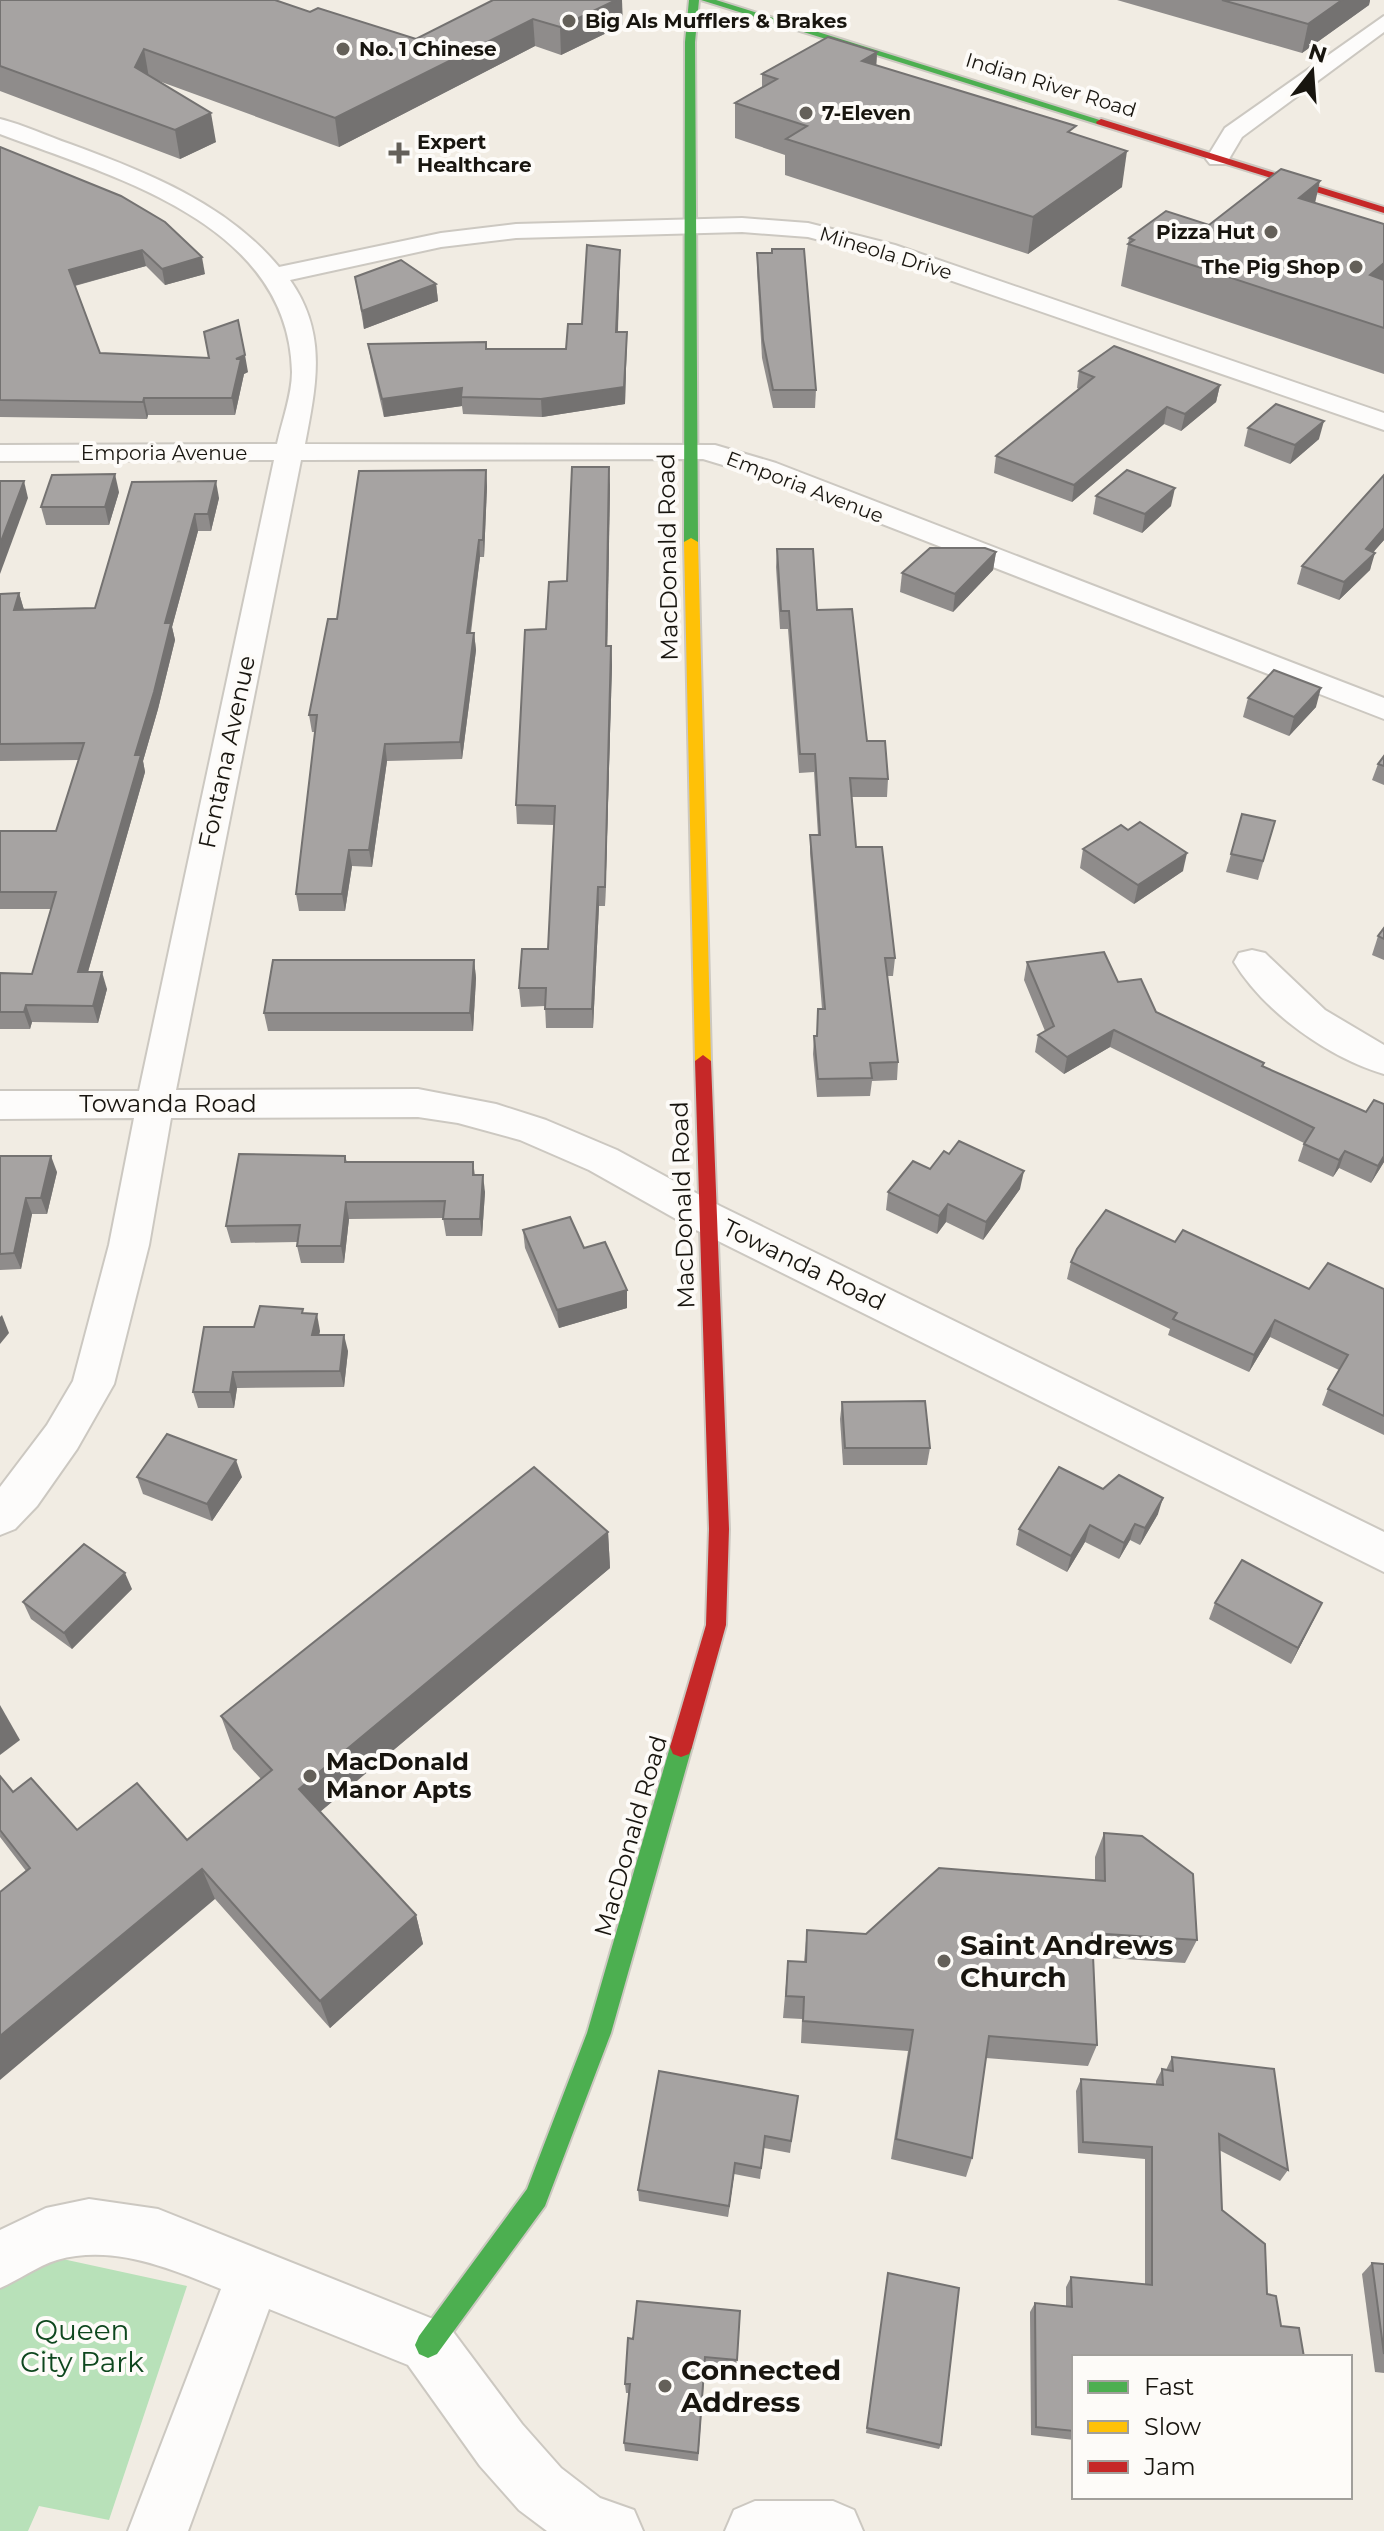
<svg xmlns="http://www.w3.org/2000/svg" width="1384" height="2531" font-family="Montserrat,sans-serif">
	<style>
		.green { fill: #b8e1b9 }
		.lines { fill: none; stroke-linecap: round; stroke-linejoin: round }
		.street-casing { stroke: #ccc8c1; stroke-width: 4 }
		.fast-casing { stroke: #ccc8c1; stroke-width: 4 }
		.slow-casing { stroke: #ccc8c1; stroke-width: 4 }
		.jam-casing { stroke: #ccc8c1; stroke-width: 4 }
		.street { fill: #fdfcfb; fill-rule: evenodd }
		.fast { fill: #4caf50; fill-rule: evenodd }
		.slow { fill: #ffc107; fill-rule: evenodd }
		.jam { fill: #c62828; fill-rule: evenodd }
		.wall { fill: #8f8c8b }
		.shaded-wall { fill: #747271 }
		.building { fill: #a6a3a2; stroke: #747271; stroke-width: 2 }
		.poi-dot { fill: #646059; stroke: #fdfbf8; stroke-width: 3 }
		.labels { text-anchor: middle; stroke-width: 8; stroke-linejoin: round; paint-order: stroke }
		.far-poi-label { font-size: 20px; font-weight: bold; fill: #18150f; stroke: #fdfbf8; text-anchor: start }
		.far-street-label { font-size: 20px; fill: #18150f; stroke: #fdfbf8 }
		.street-label { font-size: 24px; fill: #18150f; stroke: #fdfbf8 }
		.poi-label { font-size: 24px; font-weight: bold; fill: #18150f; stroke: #fdfbf8; text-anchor: start }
		.near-poi-label { font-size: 28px; font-weight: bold; fill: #18150f; stroke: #fdfbf8; text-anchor: start }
		.near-park-label { font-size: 28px; fill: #0e471e; stroke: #fdfbf8 }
	</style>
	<rect width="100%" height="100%" fill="#f1ece3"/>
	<path class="green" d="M58 2258 187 2286 109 2520 39 2506 28 2531H0V2283Z"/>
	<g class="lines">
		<g class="street-casing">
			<g id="street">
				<path d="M1384 16V32L1242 137 1226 164H1210L1206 159 1225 128Z"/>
				<path d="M0 119C24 125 47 136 70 144 146 172 226 203 279 267L441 233 516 224 742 218 808 223 895 245 1384 413V430L877 255 808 237 742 232 516 238 441 247 290 280C328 334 316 385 305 444L715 445 776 463 1384 698V719L756 475 703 459 301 460 176 1090 418 1089 496 1104 546 1120 617 1150 720 1206 1384 1532V1572L692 1228 589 1170 520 1140 458 1123 418 1117 171 1118 149 1245 114 1384 77 1449 37 1506 15 1529 0 1535V1487L47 1425 73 1381 109 1245 134 1118 0 1119V1091H139L274 460 0 461V445L277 444C282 421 292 395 292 372 289 223 114 177 0 134Z"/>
				<path d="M1252 950 1265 953 1325 1010 1384 1045V1074C1329 1058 1264 1012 1234 962L1239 953Z"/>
				<path d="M89 2199 158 2209 448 2325 522 2424 561 2468 600 2498 634 2510 643 2531H547L519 2510 480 2466 408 2365 269 2309 188 2531H128L221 2289C169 2268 113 2244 57 2260 37 2266 19 2280 0 2288V2230L46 2208Z"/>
				<path d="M755 2501H833L854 2510 863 2531H725L734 2510Z"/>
			</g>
		</g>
		<g class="fast-casing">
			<g id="fast">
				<path d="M689 0H699L695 42 698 542 691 546 684 542 685 42Z"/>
				<path d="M701 0H716L1106 122 1097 124Z"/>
				<path d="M681 1737 689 1740 692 1747 611 2033 545 2206 437 2354 428 2358 419 2354 415 2345 419 2336 527 2189 587 2033 670 1747 673 1740Z"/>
			</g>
		</g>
		<g class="slow-casing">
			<path id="slow" d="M691 538 698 542 711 1061 703 1067 695 1061 684 542Z"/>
		</g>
		<g class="jam-casing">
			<g id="jam">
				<path d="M1101 119 1384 207V213L1097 124 1096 122Z"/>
				<path d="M703 1055 711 1061 729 1529 726 1625 692 1747 689 1754 681 1757 673 1754 670 1747 706 1625 709 1529 695 1061Z"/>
			</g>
		</g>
		<use href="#street" class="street"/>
		<use href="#fast" class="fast"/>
		<use href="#slow" class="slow"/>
		<use href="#jam" class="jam"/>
	</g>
	<g class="wall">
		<path d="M0 0 310 12 416 39 493 0 623 25 561 55 535 46 339 147 156 80 216 142 180 159 0 91Z"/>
		<path d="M1117 0H1370L1369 5 1302 53Z"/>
		<path d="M877 52 876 66 1075 134 1122 187 1028 254 785 175V155L735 138V103L762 87V74Z"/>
		<path d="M0 147 205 274 165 285 146 266 75 286 100 353 248 372 244 374 235 415H148L147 419 0 417Z"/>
		<path d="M1315 203 1384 224V374L1121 286 1129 238 1209 225Z"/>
		<path d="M620 250 618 332H627L625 404 542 417 463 414 462 406 384 417 371 361 368 344 486 342 487 349H566L582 324Z"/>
		<path d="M757 253 816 390 815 408H773L762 358 757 270Z"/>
		<path d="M355 277 436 284 438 301 364 329Z"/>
		<path d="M1079 371 1220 385 1216 402 1181 431 1164 424 1072 502 994 473 996 456 1079 389 1077 388Z"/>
		<path d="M1248 428 1319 439 1290 464 1244 446Z"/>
		<path d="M486 470 487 487 484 557H480L471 633H474L476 650 462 759 387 761 372 867 352 866 345 911H299L296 894 315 732H312L309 715 337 619Z"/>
		<path d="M1384 475V540L1373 552 1370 570 1339 600 1297 584 1302 566Z"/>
		<path d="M132 482 219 498 211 531H198L172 627 175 640 158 709 143 761 145 772 88 972 107 989 98 1023 32 1022 30 1029H0V973L32 974 51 909H0V831H56L79 760 0 761V594L19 593 24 610 95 608Z"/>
		<path d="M610 485 607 646H611L612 665 605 906H599L593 1028H546L545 1006 521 1007 519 988 548 949 554 825 517 824 516 805 546 629Z"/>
		<path d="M119 492 109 525H46L41 507Z"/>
		<path d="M1096 496 1171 506 1142 533 1093 514Z"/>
		<path d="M777 549 817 610 867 741 888 779 887 797H852L856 847 895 958 893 976H887L898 1062 897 1080 872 1081 870 1096 817 1097 813 1054 814 1036H817L822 1009 810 853V835H818L814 772 799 773 788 629H780L776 567Z"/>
		<path d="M996 552 993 570 953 612 900 592 902 573Z"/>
		<path d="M1248 698 1316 707 1289 736 1243 717Z"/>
		<path d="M1384 756V785L1372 780 1378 764Z"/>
		<path d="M1275 821 1258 880 1226 872 1231 854Z"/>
		<path d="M1083 849 1183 871 1134 904 1080 868Z"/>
		<path d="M1384 928V960L1372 955 1378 936Z"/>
		<path d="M474 960 476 978 473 1031H268L264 1013Z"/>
		<path d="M1027 962 1118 982 1156 1012 1264 1063 1263 1067 1384 1162 1371 1183 1339 1168 1333 1177 1298 1161 1304 1143 1110 1047 1064 1074 1035 1052 1038 1035 1045 1031 1024 980Z"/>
		<path d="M0 1156 57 1172 47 1214H32L21 1269 0 1270Z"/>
		<path d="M345 1156 347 1162H473L475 1175 485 1192 482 1236H446L443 1218 349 1219 344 1263H301L297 1246V1242L231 1243 226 1226Z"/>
		<path d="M930 1169 1020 1189 983 1240 946 1222 937 1234 886 1210 888 1192Z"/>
		<path d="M523 1230 584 1248 627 1308 559 1328 525 1248Z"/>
		<path d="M1175 1242 1309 1289H1384V1435L1322 1405 1328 1389 1339 1370 1270 1337 1249 1372 1168 1335 1170 1329 1067 1279 1071 1262Z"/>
		<path d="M304 1313 320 1331 319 1335 348 1351 344 1387 237 1388 234 1408H198L193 1392 254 1327Z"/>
		<path d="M842 1402 930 1448 927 1465H843L840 1419Z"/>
		<path d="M137 1477H242L212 1521 143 1494Z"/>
		<path d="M1103 1489 1158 1514 1140 1545 1130 1540 1119 1559 1085 1542 1067 1572 1016 1545 1019 1529Z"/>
		<path d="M608 1532 610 1568 320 1812 416 1915 423 1944 330 2028 215 1899 26 1871 0 1837V1776L13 1792 77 1830 187 1840 261 1779 233 1749 221 1716Z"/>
		<path d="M132 1589 72 1649 31 1619 23 1602Z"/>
		<path d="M1215 1603 1314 1619 1291 1664 1209 1619Z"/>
		<path d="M1104 1833 1197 1940 1185 1963 1093 1957 1097 2045 1088 2066 986 2058 972 2158 966 2177 891 2159 908 2051 801 2043 802 2019 783 2018 788 1961 804 1962 807 1930 866 1934 1095 1880V1857Z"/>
		<path d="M1172 2057 1288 2170 1280 2181 1219 2150 1222 2210 1265 2244 1074 2357V2440L1031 2435 1030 2312 1035 2303 1066 2306V2287L1071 2277 1145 2284V2159L1078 2153 1076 2091 1081 2079 1156 2085V2081L1162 2069 1166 2070Z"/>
		<path d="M798 2096 790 2153 764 2148 760 2179 734 2174 728 2217 639 2201 638 2190Z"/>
		<path d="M1372 2263 1384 2264V2373L1375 2372 1362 2274Z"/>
		<path d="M888 2273 941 2445 939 2449 866 2433Z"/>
		<path d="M740 2311 736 2369 705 2367 698 2461 625 2451 624 2443 629 2393H626L625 2384 633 2339Z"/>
	</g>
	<g class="shaded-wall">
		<path d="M616 0H622L623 25 561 55 560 27Z"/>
		<path d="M1342 0H1370L1369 5 1302 53 1308 24Z"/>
		<path d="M533 19 535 46 339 147 335 118Z"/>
		<path d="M144 49 149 78 135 67Z"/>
		<path d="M877 52 875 87 862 61Z"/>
		<path d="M211 113 216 142 180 159 175 130Z"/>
		<path d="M1127 151 1122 187 1028 254 1033 217Z"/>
		<path d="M1320 181 1311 221 1299 198Z"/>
		<path d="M142 250 146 266 73 286 69 270Z"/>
		<path d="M620 250V267L617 349 616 332Z"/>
		<path d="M202 257 205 274 165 285 162 269Z"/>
		<path d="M1384 263V295L1370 275Z"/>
		<path d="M436 284 438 301 364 329 362 311Z"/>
		<path d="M627 332 625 404 542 417 541 399Z"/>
		<path d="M245 355 248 372 244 374 235 415 232 398 236 359Z"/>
		<path d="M1220 385 1216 402 1181 431 1185 414Z"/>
		<path d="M462 388V406L384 417 382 399Z"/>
		<path d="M144 398 148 415 147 419 143 402Z"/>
		<path d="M1167 407 1164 424 1072 502 1074 485Z"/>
		<path d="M1324 421 1319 439 1290 464 1295 445Z"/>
		<path d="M609 467 610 485 607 665 606 646Z"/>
		<path d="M486 470 487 487 484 557 483 540Z"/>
		<path d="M115 474 119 492 109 525 105 507Z"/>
		<path d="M24 481 28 498 0 574V544Z"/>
		<path d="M216 481 219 498 211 531 208 514Z"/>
		<path d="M1175 488 1171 506 1142 533 1145 514Z"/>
		<path d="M195 514 198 531 172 627 175 640 158 709 143 761 145 772 83 989 78 972 135 755 165 623Z"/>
		<path d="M1384 528V540L1364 563 1375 553 1370 570 1339 600 1344 582 1366 549Z"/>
		<path d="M479 540 480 557 468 650 467 633Z"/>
		<path d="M996 552 993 570 953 612 955 594Z"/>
		<path d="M19 593 24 610H14Z"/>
		<path d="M474 633 476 650 462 759 460 742Z"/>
		<path d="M611 646 612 665 605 906V887Z"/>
		<path d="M1321 688 1316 707 1289 736 1294 717Z"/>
		<path d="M385 744 387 761 372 867 369 850Z"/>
		<path d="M349 850 352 866 345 911 342 894Z"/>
		<path d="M1187 853 1183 871 1134 904 1138 885Z"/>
		<path d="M598 887 599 906 593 1028 592 1009Z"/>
		<path d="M474 960 476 978 473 1031 470 1013Z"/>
		<path d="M102 972 107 989 98 1023 93 1006Z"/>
		<path d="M26 1005 32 1022 30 1029 24 1012Z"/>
		<path d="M1114 1030 1110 1047 1064 1074 1067 1057Z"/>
		<path d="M1345 1151 1339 1168 1333 1177 1339 1160Z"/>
		<path d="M51 1156 57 1172 47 1214 41 1198Z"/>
		<path d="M1384 1156V1162L1371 1183 1378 1166Z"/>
		<path d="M1024 1171 1020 1189 983 1240 986 1222Z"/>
		<path d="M483 1175 485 1192 482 1236 480 1219Z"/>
		<path d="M26 1198 32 1214 21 1269 14 1253Z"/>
		<path d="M346 1202 349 1219 344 1263 341 1246Z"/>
		<path d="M948 1204 946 1222 937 1234 939 1216Z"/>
		<path d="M627 1290V1308L559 1328 557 1310Z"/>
		<path d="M317 1314 320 1331 315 1351 312 1335Z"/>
		<path d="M2 1315 9 1333 0 1344V1317Z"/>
		<path d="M1275 1320 1270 1337 1249 1372 1254 1355Z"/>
		<path d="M344 1335 348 1351 344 1387 340 1371Z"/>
		<path d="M233 1372 237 1388 234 1408 230 1392Z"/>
		<path d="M236 1460 242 1477 212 1521 207 1504Z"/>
		<path d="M1163 1498 1158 1514 1140 1545 1145 1528Z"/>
		<path d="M1135 1524 1130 1540 1119 1559 1124 1543Z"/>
		<path d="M1090 1525 1085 1542 1067 1572 1071 1556Z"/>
		<path d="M608 1532 610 1568 309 1821 299 1789Z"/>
		<path d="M125 1573 132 1589 72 1649 64 1633Z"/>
		<path d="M1322 1603 1314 1619 1291 1664 1298 1648Z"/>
		<path d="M0 1705 20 1740 0 1755Z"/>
		<path d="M202 1869 215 1899 0 2080V2036Z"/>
		<path d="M416 1915 423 1944 330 2028 320 2001Z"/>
		<path d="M735 2163 734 2174 728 2217 729 2206Z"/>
	</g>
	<g class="building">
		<path d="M0 0H275L310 12 318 8 416 39 493 0H616L560 27 533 19 335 118 144 49 135 67 211 113 175 130 0 66Z"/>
		<path d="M1222 0H1342L1308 24Z"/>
		<path d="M828 37 877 52 862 61 1076 126 1068 132 1127 151 1033 217 786 139 807 126 735 103 777 79 762 74Z"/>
		<path d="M0 147 121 196 165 222 202 257 162 269 142 250 69 270 100 353 209 358 204 332 238 320 245 355 236 359H241L232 398H144L143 402 0 400Z"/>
		<path d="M1281 169 1320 181 1299 198 1384 224V263L1370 275 1384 280V328L1128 244 1134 240 1129 238 1166 211 1209 225Z"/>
		<path d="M587 245 620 250 616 332H627L624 387 541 399 461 397 462 388 382 399 368 344 486 342V349H566L568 324H582Z"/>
		<path d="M772 249H804L816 390H773L763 340 757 253H772Z"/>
		<path d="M401 260 436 284 362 311 355 277Z"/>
		<path d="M1114 346 1220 385 1185 414 1167 407 1074 485 996 456 1094 377 1079 371Z"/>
		<path d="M1276 404 1324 421 1295 445 1248 428Z"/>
		<path d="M572 467H609L606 646H611L605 887H598L592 1009H545L546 988H519L522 949H548L555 806 516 805 525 630 546 629 549 582 567 581Z"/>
		<path d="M486 470 483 540H479L467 633H474L460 742 385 744 369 850H349L342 894H296L317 715H309L328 619H337L359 471Z"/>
		<path d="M1127 470 1175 488 1145 514 1096 496Z"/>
		<path d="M115 474 105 507H41L52 475Z"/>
		<path d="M1384 475V528L1366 549 1375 553 1344 582 1302 566Z"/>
		<path d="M0 481H24L0 544Z"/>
		<path d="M216 481 208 514H195L165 623H171L154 692 135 755H141L78 972H102L93 1006 26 1005 24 1012H0V973L32 974 56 892H0V831H56L84 743 0 744V594L19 593 14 610 95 608 132 482Z"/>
		<path d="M930 548H985L996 552 955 594 902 573Z"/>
		<path d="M777 549H813L817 610 852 609 867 741H885L888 779 850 778 856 847H882L895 958H885L898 1062 870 1063 872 1078 818 1079 814 1036H817L818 1009H825L810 835H820L815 754H800L789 611H781Z"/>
		<path d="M1274 670 1321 688 1294 717 1248 698Z"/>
		<path d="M1384 756V766L1378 764Z"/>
		<path d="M1242 814 1275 821 1263 861 1231 854Z"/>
		<path d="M1140 822 1187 853 1138 885 1083 849 1121 825 1128 830Z"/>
		<path d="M1384 928V939L1378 936Z"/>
		<path d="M1104 952 1118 982 1141 979 1156 1012 1264 1063 1262 1066 1366 1112 1374 1100 1384 1104V1156L1378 1166 1345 1151 1339 1160 1304 1144 1314 1128 1114 1030 1067 1057 1038 1035 1054 1026 1027 962Z"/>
		<path d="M273 960H474L470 1013H264Z"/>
		<path d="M959 1141 1024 1171 986 1222 948 1204 939 1216 888 1192 913 1161 930 1169 944 1151 949 1154Z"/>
		<path d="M239 1154 345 1156V1162H473V1175H483L480 1219H443L445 1201 346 1202 341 1246H297L300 1225 226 1226Z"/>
		<path d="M0 1156H51L41 1198H26L14 1253 0 1254Z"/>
		<path d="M1106 1210 1175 1242 1183 1230 1309 1289 1328 1263 1384 1289V1416L1328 1389 1348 1355 1275 1320 1254 1355 1173 1319 1177 1313 1071 1262 1077 1249Z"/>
		<path d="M570 1217 584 1248 605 1242 627 1290 557 1310 523 1230Z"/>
		<path d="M260 1306 303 1309 302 1313 317 1314 312 1335H344L340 1371 233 1372 230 1392H193L204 1327H254Z"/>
		<path d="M925 1401 930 1448H845L842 1402Z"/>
		<path d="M167 1434 236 1460 207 1504 137 1477Z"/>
		<path d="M534 1467 608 1532 299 1789 416 1915 320 2001 202 1869 0 2036V1892L30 1868 0 1830V1776L13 1792 31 1778 77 1830 137 1783 187 1840 272 1770 221 1716Z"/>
		<path d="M1059 1467 1103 1489 1119 1475 1163 1498 1145 1528 1135 1524 1124 1543 1090 1525 1071 1556 1019 1529Z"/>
		<path d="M84 1544 125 1573 64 1633 23 1602Z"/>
		<path d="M1242 1560 1322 1603 1298 1648 1215 1603Z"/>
		<path d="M1104 1833 1142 1836 1193 1874 1197 1940 1092 1933 1097 2045 989 2036 972 2158 896 2139 913 2030 803 2021 804 1997 786 1996 788 1961 806 1962 807 1930 866 1934 939 1868 1105 1881Z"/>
		<path d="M1172 2057 1274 2069 1288 2170 1219 2134 1222 2210 1265 2244 1267 2294 1276 2296 1281 2326 1299 2328 1304 2357H1074V2431L1036 2427 1035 2303 1072 2307 1071 2277 1152 2285V2147L1083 2142 1081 2079 1163 2085 1162 2069 1173 2071Z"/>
		<path d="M659 2071 798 2096 791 2141 765 2136 761 2168 735 2163 729 2206 638 2190Z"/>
		<path d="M1372 2263 1384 2264V2354Z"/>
		<path d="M888 2273 959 2288 941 2445 867 2428Z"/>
		<path d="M637 2301 740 2311 737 2360 705 2357 698 2453 624 2443 630 2384H625L628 2338 633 2339Z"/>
	</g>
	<g class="poi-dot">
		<circle cx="569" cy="21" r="8"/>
		<circle cx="343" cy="49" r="8"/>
		<circle cx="806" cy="113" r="8"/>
		<path d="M395 141h8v8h8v8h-8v8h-8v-8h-8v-8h8z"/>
		<circle cx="1271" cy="232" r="8"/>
		<circle cx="1356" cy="267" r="8"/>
		<circle cx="310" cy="1776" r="8"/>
		<circle cx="944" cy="1961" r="8"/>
		<circle cx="665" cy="2386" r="8"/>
	</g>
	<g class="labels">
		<g class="far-poi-label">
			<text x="585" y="28">Big Als Mufflers &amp; Brakes</text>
			<text x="359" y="56">No. 1 Chinese</text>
			<text x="822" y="120">7-Eleven</text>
			<text x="417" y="149">Expert<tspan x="417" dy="23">Healthcare</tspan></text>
			<text x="1255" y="239" text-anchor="end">Pizza Hut</text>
			<text x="1340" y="274" text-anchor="end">The Pig Shop</text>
		</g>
		<g class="far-street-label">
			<text transform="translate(1051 85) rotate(17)" y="7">Indian River Road</text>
			<text transform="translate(886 253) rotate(17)" y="7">Mineola Drive</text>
			<text x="164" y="460">Emporia Avenue</text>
			<text transform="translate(805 487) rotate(21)" y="7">Emporia Avenue</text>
		</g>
		<g class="street-label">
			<text transform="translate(668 557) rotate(-91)" y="8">MacDonald Road</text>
			<text transform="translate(227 752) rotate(-78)" y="8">Fontana Avenue</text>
			<text x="168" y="1112">Towanda Road</text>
			<text transform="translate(683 1205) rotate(-92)" y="8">MacDonald Road</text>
			<text transform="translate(804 1265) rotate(26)" y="8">Towanda Road</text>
			<text transform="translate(631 1836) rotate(-74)" y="8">MacDonald Road</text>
		</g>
		<g class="poi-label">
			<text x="326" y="1770">MacDonald<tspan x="326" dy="28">Manor Apts</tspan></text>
		</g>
		<g class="near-poi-label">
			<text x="960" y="1955">Saint Andrews<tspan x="960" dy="32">Church</tspan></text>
			<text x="681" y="2380">Connected<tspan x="681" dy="32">Address</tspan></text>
		</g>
		<g class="near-park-label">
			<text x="82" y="2340">Queen<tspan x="82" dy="32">City Park</tspan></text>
		</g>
	</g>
	<rect x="1072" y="2355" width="280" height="144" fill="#fdfbf8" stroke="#a19f9b" stroke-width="2"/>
	<rect x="1088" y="2381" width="40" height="12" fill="#4caf50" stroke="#a19f9b" stroke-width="2"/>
	<text x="1144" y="2395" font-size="24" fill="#18150f">Fast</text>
	<rect x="1088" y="2421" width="40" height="12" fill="#ffc107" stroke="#a19f9b" stroke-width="2"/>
	<text x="1144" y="2435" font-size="24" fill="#18150f">Slow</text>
	<rect x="1088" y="2461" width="40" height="12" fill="#c62828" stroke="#a19f9b" stroke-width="2"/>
	<text x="1144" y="2475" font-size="24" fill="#18150f">Jam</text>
	<g transform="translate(1312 72) rotate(17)" stroke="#fdfbf8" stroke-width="6" paint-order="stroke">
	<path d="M0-6L14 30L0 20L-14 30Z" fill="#18150f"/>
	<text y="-12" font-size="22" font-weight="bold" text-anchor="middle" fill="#18150f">N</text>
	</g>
</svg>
